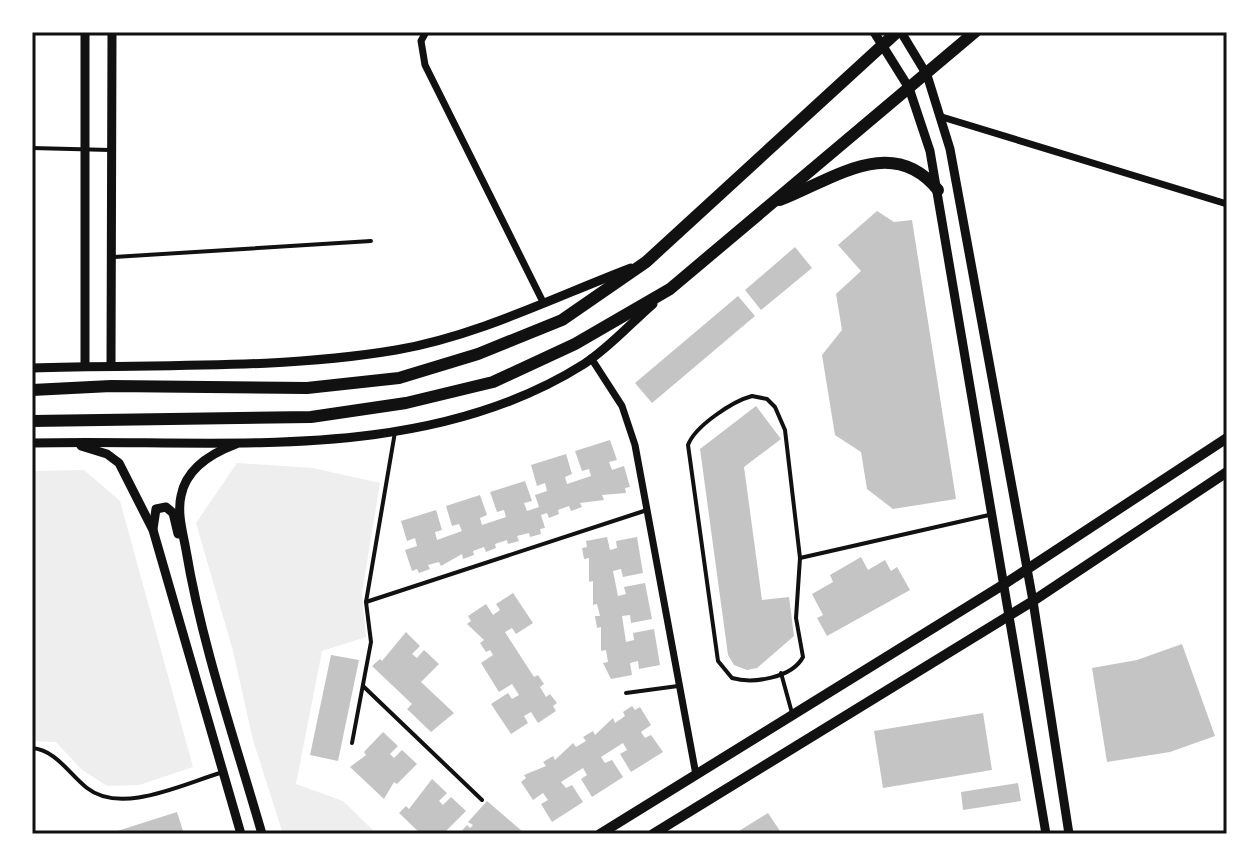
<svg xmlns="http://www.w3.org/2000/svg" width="1259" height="866" font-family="Helvetica,sans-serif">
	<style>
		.green { fill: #eee }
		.building { fill: #c4c4c4 }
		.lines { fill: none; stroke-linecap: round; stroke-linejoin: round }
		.service { stroke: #111; stroke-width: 4 }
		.minor { stroke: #111; stroke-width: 7 }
		.tertiary { stroke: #111; stroke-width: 9 }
		.secondary { stroke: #111; stroke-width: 10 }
		.primary { stroke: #111; stroke-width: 12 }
		.neatline { fill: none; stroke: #111; stroke-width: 3 }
	</style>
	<rect width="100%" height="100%" fill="#fff"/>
	<g class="green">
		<path d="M237 463 313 468 380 483 362 593 366 637 322 651 296 784 343 801 377 834H283L253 740 233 651 196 523Z"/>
		<path d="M84 470 120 501 193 767 139 785 107 786 81 769 56 742 32 741V471Z"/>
	</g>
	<g class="building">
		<path d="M877 211 894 222 912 220 956 499 893 509 867 489 861 452 835 435 822 355 842 330 836 294 861 271 838 245Z"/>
		<path d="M795 247 812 268 761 310 745 290Z"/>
		<path d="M738 296 755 316 652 403 635 383Z"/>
		<path d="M756 406 781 439 744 467 762 600 789 597 794 636 757 668 747 670 734 665 728 655 700 449Z"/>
		<path d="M610 440 617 460 609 462 612 470 624 466 630 487 625 488 626 493 602 495 604 500 580 503 582 507 571 511 569 506 558 510 559 514 549 518 547 513 541 515 545 528 540 529 541 534 530 537 529 533 517 536 519 541 508 544 507 540 495 544 496 548 486 552 484 547 473 551 474 555 463 559 462 554 441 566 439 562 428 565 430 569 419 573 417 569 412 571 405 550 417 546 415 538 407 541 401 521 436 510 442 530 435 532 437 540 462 531 459 524 452 526 446 506 480 495 487 515 480 518 482 525 506 517 504 510 497 512 490 492 525 481 532 501 524 503 527 511 539 507 535 495 547 491 545 483 537 486 531 465 566 454 572 474 565 477 567 484 591 476 589 469 582 471 575 451Z"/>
		<path d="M607 537 610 550 617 548 616 541 637 537 643 573 623 577 621 569 613 571 618 596 626 594 624 587 645 583 652 619 631 623 630 615 622 616 626 642 634 640 633 633 654 629 660 665 639 669 638 661 630 663 632 675 611 679 603 663 608 662 606 650 601 651V627L597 628 595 616H600L597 604 593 605V581L589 582V558L584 559 582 548 587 547 586 541Z"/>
		<path d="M861 557 868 570 885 560 891 571 897 567 910 590 827 636 817 618 823 615 812 594 833 582 830 575Z"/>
		<path d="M513 593 533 623 516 634 512 628 505 632 534 677 538 675 544 684 540 687 546 697 550 694 557 703 553 706 556 711 538 723 531 712 524 716 528 723 511 734 491 704 508 693 512 699 519 695 512 684 499 692 481 663 493 655 490 650 486 652 480 643 484 640 467 624 471 621 468 616 486 604 493 615 500 610 496 604Z"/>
		<path d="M406 632 420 646 412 654 417 658 424 650 439 664 421 682 454 713 431 732 407 709 412 704 372 666 380 659 382 661Z"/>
		<path d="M1182 644 1215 736 1170 752 1107 762 1092 668 1137 660Z"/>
		<path d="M331 655 359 660 338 761 310 755Z"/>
		<path d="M632 706 635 710 640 707 651 725 641 732 645 738 651 735 663 752 631 772 620 754 627 750 623 743 601 757 605 763 612 760 623 777 592 797 581 779 587 775 583 768 561 782 566 788 572 785 583 802 552 822 541 804 548 800 543 793 533 800 521 782 526 778 524 775 546 766 543 762 553 756 555 760 573 743 576 747 586 741 583 737 593 731 595 735 613 718 615 723 625 716 623 712Z"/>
		<path d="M983 713 992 770 883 788 874 731Z"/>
		<path d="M383 732 398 746 390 754 394 758 402 750 417 764 397 784 394 782 384 799 350 767 366 755 364 752Z"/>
		<path d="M432 779 447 793 439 801 443 805 451 797 466 811 446 831 421 834 399 813 406 806 409 809Z"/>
		<path d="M1018 783 1021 801 963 810 961 792Z"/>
		<path d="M487 801 523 832 521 834H459L467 825 470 828 473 825 468 822Z"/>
		<path d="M177 812 184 834H111V833Z"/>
		<path d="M768 813 780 831 734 834Z"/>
	</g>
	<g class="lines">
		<g class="service">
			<path d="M32 148 110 150"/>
			<path d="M114 257 371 241"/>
			<path d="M752 396 767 399 775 407 785 430 800 558 796 618 803 657C792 678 753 684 732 678L718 661 688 445C695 426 733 401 752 396Z"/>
			<path d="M800 558 989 515"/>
			<path d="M366 602 647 510"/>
			<path d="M781 673 792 713"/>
			<path d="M363 686 482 800"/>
			<path d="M626 693 678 686"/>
			<path d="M352 743 371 642 366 602 395 432"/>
			<path d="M32 748C56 750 69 774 87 788 121 815 183 784 220 773"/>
		</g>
		<g class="minor">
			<path d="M426 32 421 41 425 65 543 302"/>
			<path d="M942 117 1227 204"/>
			<path d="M591 358 622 406 635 445 696 775"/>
		</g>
		<g class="tertiary">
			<path d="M874 32 909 88 930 151 1046 834"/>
			<path d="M901 32 927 75 950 149 1033 601 1069 834"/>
			<path d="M111 365 112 32"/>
			<path d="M85 366V32"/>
			<path d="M32 368C152 364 277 370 396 350 477 336 555 297 631 268"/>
			<path d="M32 443C215 438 421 467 584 364 609 348 631 323 653 304"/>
			<path d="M236 444C212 453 186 468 181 496 177 513 183 533 186 550 202 646 235 740 262 834"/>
			<path d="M81 446 107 454 119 463 153 530 241 834"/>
			<path d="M153 529 156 509 166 507 173 513 178 534"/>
		</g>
		<g class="secondary">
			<path d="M600 834 1006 583 1227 438"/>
			<path d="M653 834 1033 601 1227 472"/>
		</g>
		<g class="primary">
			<path d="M780 200C832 180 892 133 938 190"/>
			<path d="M32 390 111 386 307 388 399 378 478 354 562 320 646 262 897 32"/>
			<path d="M32 421 311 417 406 403 493 382 575 344 670 289 975 32"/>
		</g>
	</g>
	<rect width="1259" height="866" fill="none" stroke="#ffffff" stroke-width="68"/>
	<rect x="34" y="34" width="1191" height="798" class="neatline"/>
</svg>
